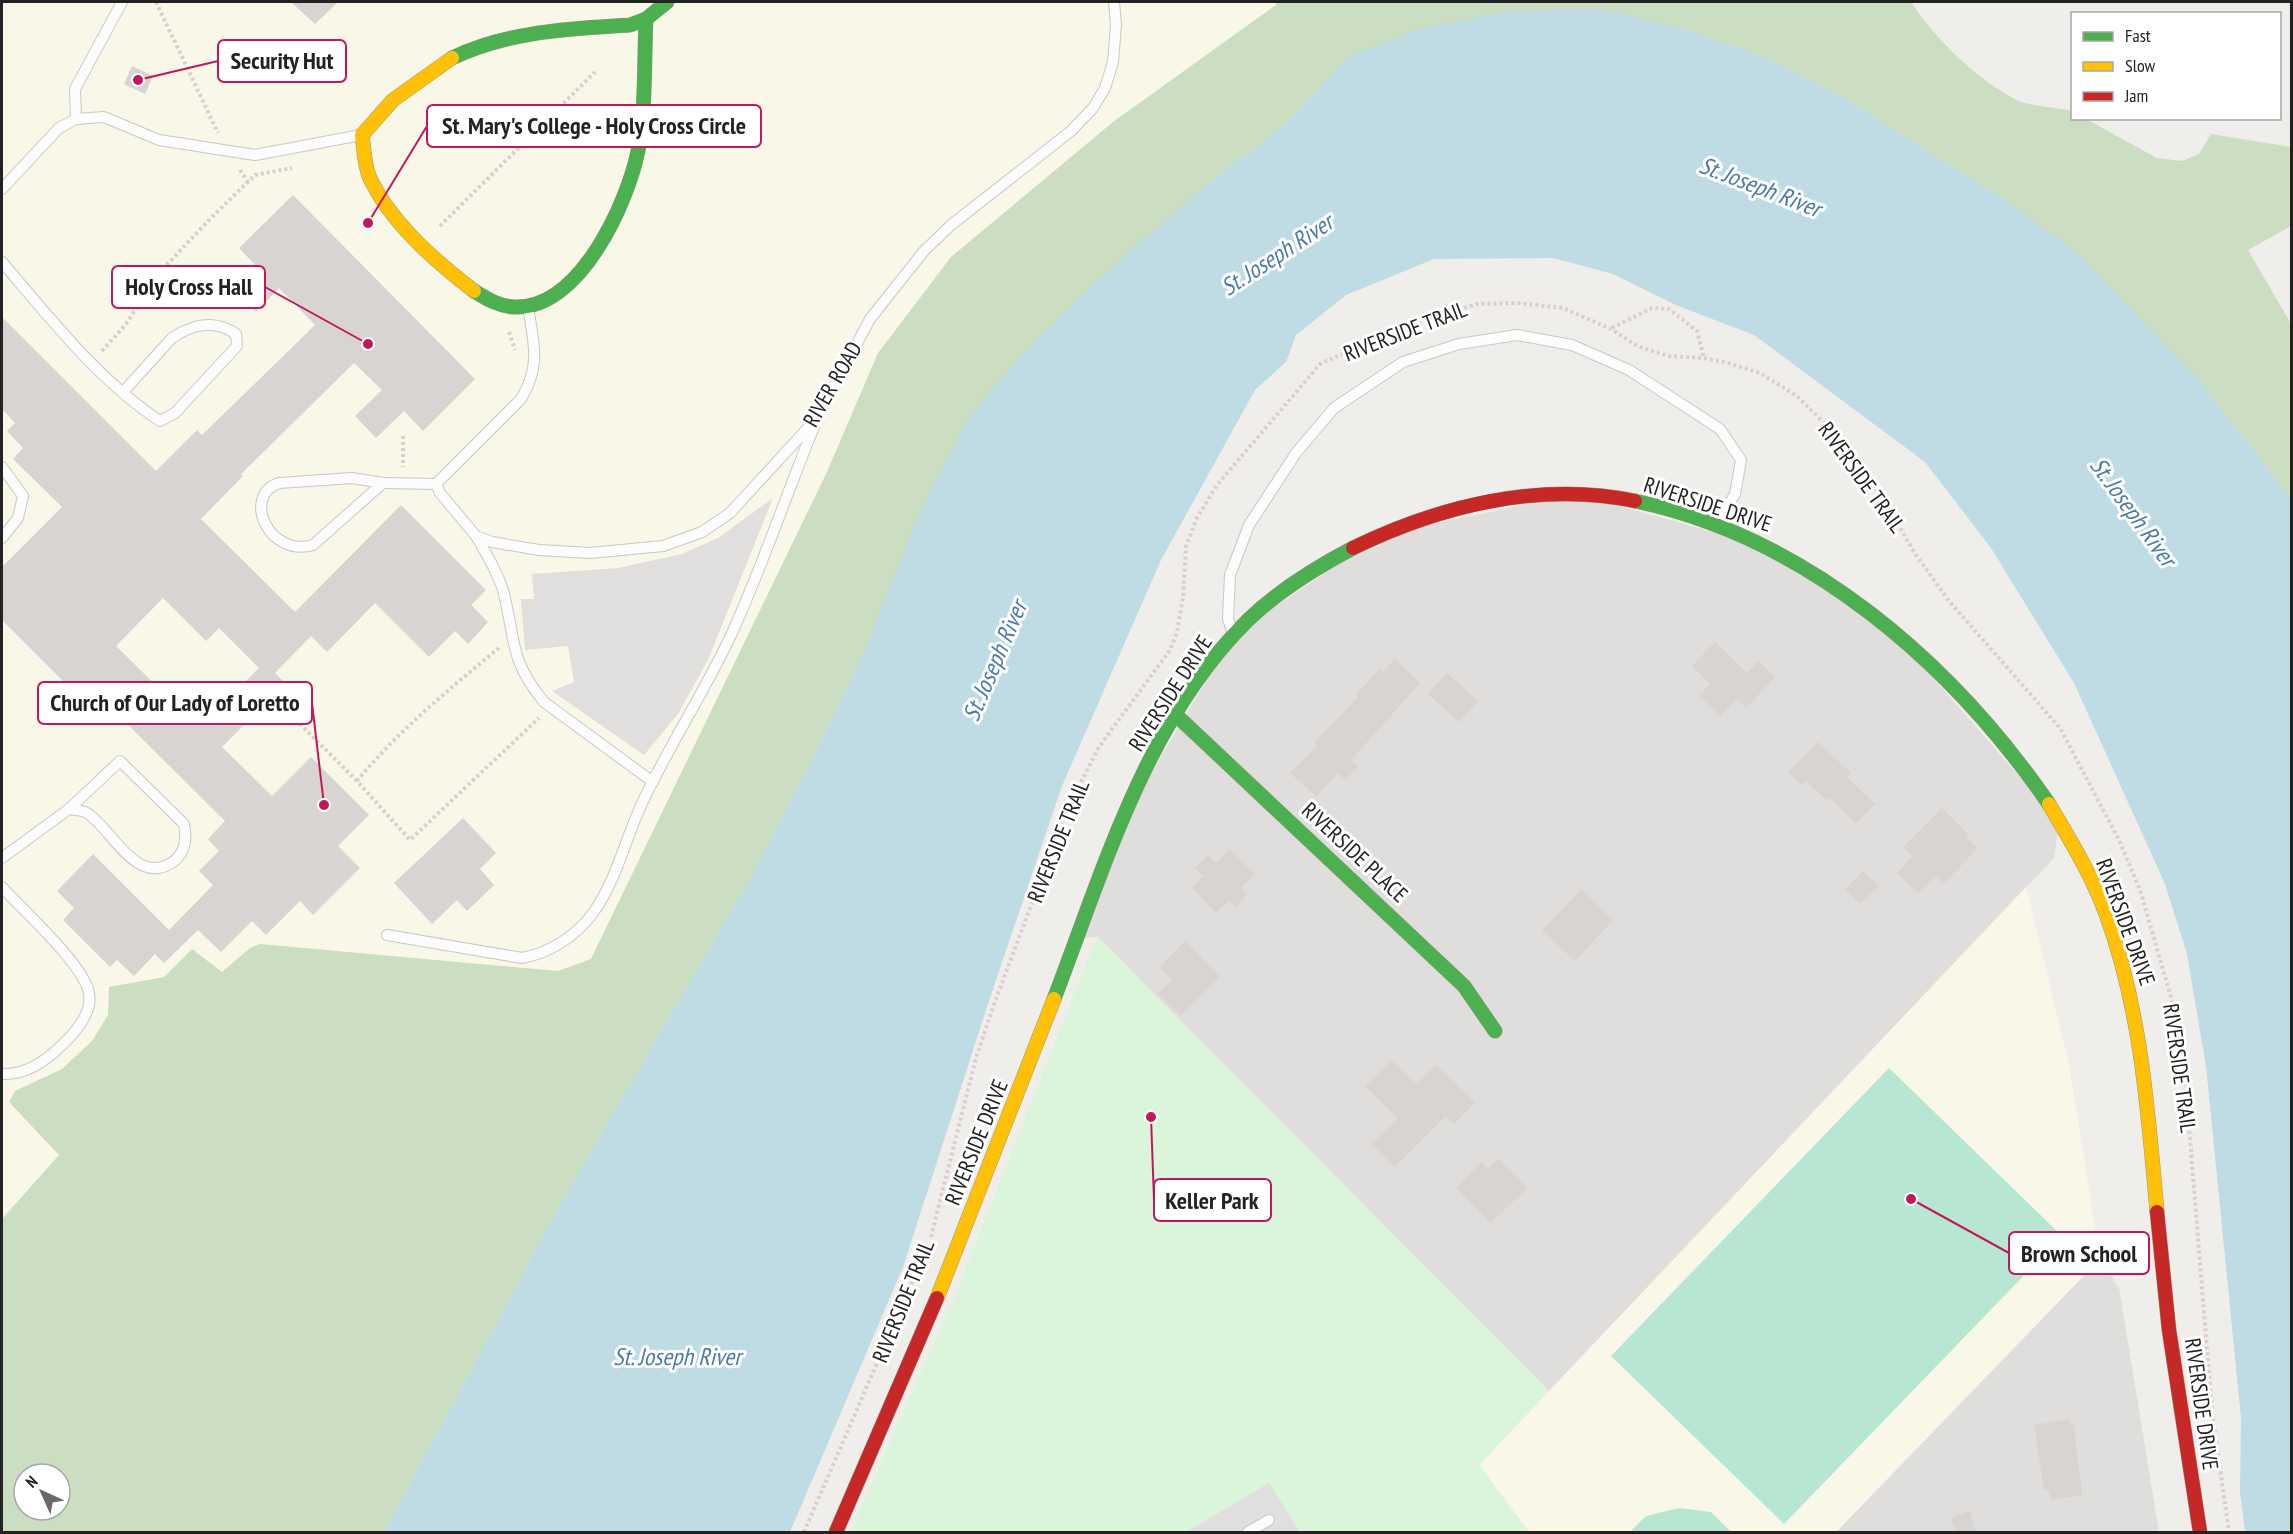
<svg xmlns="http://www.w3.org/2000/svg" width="2293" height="1534" font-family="'PT Sans Narrow',sans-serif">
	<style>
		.residential { fill: #dfdedc }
		.education { fill: #f8f7e8 }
		.forest { fill: #cbdec1; fill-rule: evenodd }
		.park { fill: #daf5da }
		.pitch { fill: #b7e6d2 }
		.parking { fill: #e0dfde }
		.water { fill: #bfdbe3 }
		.building { fill: #d7d4d2; fill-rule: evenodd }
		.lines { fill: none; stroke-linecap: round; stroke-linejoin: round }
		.lane-casing { stroke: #c9c8c7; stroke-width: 12 }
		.fast-casing { stroke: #999a82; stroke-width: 15 }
		.slow-casing { stroke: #999a82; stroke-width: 15 }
		.jam-casing { stroke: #999a82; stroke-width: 15 }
		.path { stroke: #dccecd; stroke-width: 4; stroke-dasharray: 3 3; stroke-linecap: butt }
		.lane { stroke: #fdfcfc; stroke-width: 10 }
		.fast { stroke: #4caf50; stroke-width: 14 }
		.slow { stroke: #ffc107; stroke-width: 14 }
		.jam { stroke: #c62828; stroke-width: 14 }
		.labels { text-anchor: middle; stroke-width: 6; stroke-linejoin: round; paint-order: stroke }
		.street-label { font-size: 22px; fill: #222; stroke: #fff }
		.water-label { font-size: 24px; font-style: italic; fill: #4a7aab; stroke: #fff }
		.leader { fill: none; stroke: #c2185b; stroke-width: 2 }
		.callout-dot { fill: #c2185b; stroke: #fff; stroke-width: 2 }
		.callout { fill: #fff; stroke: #c2185b; stroke-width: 2 }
		.callout-label { font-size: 24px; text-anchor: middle; font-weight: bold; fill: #222 }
	</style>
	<rect width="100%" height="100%" fill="#f0eeeb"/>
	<g class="residential">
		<path d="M1575 494 1776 549 1895 634 2059 822 2054 858 1549 1391 1097 937 1080 938 1123 821 1233 635 1381 535Z"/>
		<path d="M2100 1259 2119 1288 2159 1532H1836Z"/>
	</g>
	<g class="education">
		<path d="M2 2H1276V5L878 353 827 472 591 959 2 1249Z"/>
		<path d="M2026 887 2069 1065 2100 1259 1836 1532H1529L1479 1465Z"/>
	</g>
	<path class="forest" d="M1276 2H1911C1935 38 1974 77 2013 98 2029 107 2055 107 2072 111V118L2086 119 2157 158 2182 161 2199 154 2211 134 2291 147V226L2248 250 2291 324V498L2201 383 2011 204 1844 98 1767 58 1677 27 1349 56 1285 124 1194 195 870 638 817 750 748 882 560 1205 384 1532H2V1219L59 1155 9 1102 15 1091 62 1069 92 1041 108 1015 109 987 164 977 192 949 222 972 250 948 260 944 558 971 591 959 827 472 878 353 951 257 1113 122 1276 5ZM24 1474H60V1510H24Z"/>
	<path class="park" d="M1097 936 1549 1391 1479 1465 1529 1532H850L954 1298Z"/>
	<g class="pitch">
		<path d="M1889 1068 2062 1236 1784 1524 1611 1356Z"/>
		<path d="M1679 1508 1711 1512 1731 1532H1630L1646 1516Z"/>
	</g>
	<g class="parking">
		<path d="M773 498 708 660 678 714 644 755 552 691 574 682 568 646 525 650 521 599H534L532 574 618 568 682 554 718 538Z"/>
		<path d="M1269 1483 1300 1532H1186Z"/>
	</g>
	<path class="water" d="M1595 8 1677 27 1767 58 1844 98 2011 204 2082 257 2201 383 2291 498V1532H2245L2240 1492 2241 1418 2206 1066 2187 954 2165 884 2074 683 1991 548 1925 462 1754 335 1678 306 1613 274 1553 258 1434 259 1346 295 1296 335 1286 362 1255 390 1161 560 1062 786 988 1004 903 1267 790 1532H384L560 1205 748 882 817 750 870 638 920 512 970 416 1031 345 1092 286 1194 195 1285 124 1349 56 1426 27 1511 11Z"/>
	<g class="building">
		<path d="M291 2H338L315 24Z"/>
		<path d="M132 66 153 76 145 94 124 84Z"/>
		<path d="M293 195 475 379 423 431 404 411 376 438 355 416 382 390 354 363 241 474 243 476 201 519 295 612 401 505 486 590 471 605 488 622 468 644 455 631 429 657 375 603 327 652 311 636 275 673 294 692 272 713 264 705 222 747 272 796 311 757 369 815 338 846 360 868 313 915 300 901 266 935 252 921 221 952 198 930 164 963 155 954 134 976 117 960 110 967 63 920 74 908 57 891 93 854 169 930 213 885 199 871 219 851 208 839 225 821 99 696 89 707 2 620V567L62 507 13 459 23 448 7 431 15 423 2 409V317L156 471 197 430 202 435 315 325 279 288 256 312 236 292 259 269 239 248ZM163 598 206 641 219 628 259 668 222 705 211 695 189 718 116 646Z"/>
		<path d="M1715 642 1747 673 1758 661 1775 677 1746 708 1737 699 1720 716 1699 696 1710 684 1692 666Z"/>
		<path d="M1395 659 1420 683 1351 760 1358 767 1345 780 1338 773 1316 796 1290 773 1317 746 1314 743 1358 697 1356 694 1380 669 1383 672Z"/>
		<path d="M1447 673 1478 701 1459 722 1428 694Z"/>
		<path d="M1818 742 1851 773 1847 777 1875 804 1856 823 1829 797 1826 800 1806 781 1802 785 1788 772Z"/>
		<path d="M1942 808 1969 835 1966 838 1978 848 1943 884 1935 876 1918 893 1897 873 1913 856 1903 847Z"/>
		<path d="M463 818 496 853 480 869 494 885 467 911 457 900 432 924 394 883Z"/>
		<path d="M1230 849 1255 874 1241 888 1247 894 1235 907 1229 900 1216 913 1192 888 1203 876 1195 868 1208 855 1216 863Z"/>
		<path d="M1863 871 1879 886 1860 904 1845 889Z"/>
		<path d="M1582 889 1613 920 1575 961 1542 930Z"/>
		<path d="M1185 941 1220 977 1181 1016 1158 993 1172 980 1160 967Z"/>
		<path d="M1391 1060 1416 1085 1436 1065 1475 1103 1454 1124 1445 1117 1395 1167 1371 1144 1398 1119 1365 1086Z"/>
		<path d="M1498 1159 1527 1188 1491 1223 1456 1188 1481 1162 1488 1169Z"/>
		<path d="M2070 1419 2071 1425 2074 1424 2082 1495 2051 1500 2049 1489 2044 1490 2034 1425Z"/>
		<path d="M1970 1511 1976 1533H1956L1951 1517Z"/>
	</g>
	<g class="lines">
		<g class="lane-casing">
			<g id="lane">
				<path d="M76 119 75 89 122 2"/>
				<path d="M2 189 59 128 76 119 104 117 159 140 255 155 361 135"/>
				<path d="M2 262C50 318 98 380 160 421L175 413 237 346 236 334C214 319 193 324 172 338L123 392"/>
				<path d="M2 467 23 496 18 518 2 538"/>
				<path d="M352 478 383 483 313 545C269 558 241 496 279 483Z"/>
				<path d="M383 483 436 484 521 399C541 366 534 344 528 307"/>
				<path d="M436 484 440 493 476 536 492 542 539 550 590 553 663 546 702 532 730 513 818 417 870 319 924 251 951 225 1071 131 1093 108 1105 88 1113 62 1116 25 1114 2"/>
				<path d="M476 536C486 553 497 571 503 590 516 640 508 658 544 702L653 782"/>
				<path d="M1233 634 1228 619 1230 575 1249 525 1296 453 1334 408 1403 362 1459 344 1517 335 1572 345 1629 370 1720 429 1741 460 1735 494 1717 524"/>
				<path d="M120 761 184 824C187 838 186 852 173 862 136 887 112 829 87 813 83 810 74 810 69 809Z"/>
				<path d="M2 858 69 809"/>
				<path d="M2 887C24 912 78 959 88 989 95 1010 76 1032 62 1045 46 1061 25 1075 2 1074"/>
				<path d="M387 935 522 958C550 953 576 936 593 913 618 878 626 835 645 797 672 741 706 689 732 633 763 565 786 495 814 427"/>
				<path d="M1248 1532 1269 1520"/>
			</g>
		</g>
		<g class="fast-casing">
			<g id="fast">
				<path d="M452 58C509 31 568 29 630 25L646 19 667 2"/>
				<path d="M474 291C487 299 500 307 516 307 580 308 627 204 638 151 646 108 644 63 646 19"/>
				<path d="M1635 501C1807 537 1951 662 2049 804"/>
				<path d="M1176 715 1464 986 1495 1031"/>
				<path d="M1054 999C1104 869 1146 720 1248 620 1279 590 1315 568 1353 548"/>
			</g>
		</g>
		<g class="slow-casing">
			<g id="slow">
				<path d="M452 58 393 100 362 135C364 148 364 163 369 176 389 221 435 261 474 291"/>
				<path d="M2049 804C2070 840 2092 875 2106 914 2141 1009 2148 1111 2157 1212"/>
				<path d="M937 1298 1054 999"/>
			</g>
		</g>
		<g class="jam-casing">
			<g id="jam">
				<path d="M1353 548C1439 506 1540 481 1635 501"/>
				<path d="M2157 1212 2169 1330 2200 1532"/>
				<path d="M836 1532 937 1298"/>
			</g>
		</g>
		<g class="path">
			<path d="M156 2 218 133"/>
			<path d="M240 170 248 182"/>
			<path d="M440 226 595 72"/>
			<path d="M1612 328 1652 308 1669 309 1697 331 1704 358"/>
			<path d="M509 332 515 350"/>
			<path d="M102 351 126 324 159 273 210 219 255 175 292 168"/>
			<path d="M403 436V467"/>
			<path d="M499 648C449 689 397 732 357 781L410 840 539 718"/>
			<path d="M287 711 357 781"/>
			<path d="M931 1237 976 1058 993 1007 1068 807 1099 747 1170 650 1177 632 1183 598 1186 546 1197 518 1217 485 1321 363 1424 321 1476 304 1517 303 1563 308 1611 329 1637 346 1668 356 1704 358 1728 363 1760 373 1797 396 1828 427 1886 503 1914 552 1949 601 2060 728 2119 840 2140 890 2177 1018 2185 1077 2212 1411 2229 1532"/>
			<path d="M804 1532 913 1280"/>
		</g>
		<use href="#lane" class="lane"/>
		<use href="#fast" class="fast"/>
		<use href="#slow" class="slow"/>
		<use href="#jam" class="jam"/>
	</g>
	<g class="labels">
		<g class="street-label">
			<text transform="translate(1405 331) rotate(-21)" y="8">RIVERSIDE TRAIL</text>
			<text transform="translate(832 384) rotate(-60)" y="8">RIVER ROAD</text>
			<text transform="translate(1862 477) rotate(54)" y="8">RIVERSIDE TRAIL</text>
			<text transform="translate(1708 504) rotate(18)" y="8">RIVERSIDE DRIVE</text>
			<text transform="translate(1170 693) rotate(-57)" y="8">RIVERSIDE DRIVE</text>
			<text transform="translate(1058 841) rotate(-68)" y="8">RIVERSIDE TRAIL</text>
			<text transform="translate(1355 852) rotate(43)" y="8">RIVERSIDE PLACE</text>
			<text transform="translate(2126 922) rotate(70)" y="8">RIVERSIDE DRIVE</text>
			<text transform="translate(2180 1068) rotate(82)" y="8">RIVERSIDE TRAIL</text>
			<text transform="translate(976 1142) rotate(-68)" y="8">RIVERSIDE DRIVE</text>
			<text transform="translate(903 1301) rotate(-68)" y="8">RIVERSIDE TRAIL</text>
			<text transform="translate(2202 1404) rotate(82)" y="8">RIVERSIDE DRIVE</text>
		</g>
		<g class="water-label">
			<text transform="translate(1760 187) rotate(21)" y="8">St. Joseph River</text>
			<text transform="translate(1277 255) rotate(-33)" y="8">St. Joseph River</text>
			<text transform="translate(2133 512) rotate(54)" y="8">St. Joseph River</text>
			<text transform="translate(995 661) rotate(-67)" y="8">St. Joseph River</text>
			<text x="677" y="1365">St. Joseph River</text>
		</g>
	</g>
	<path class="leader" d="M138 80L218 61M368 223L427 126M368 344L265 287M324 805L312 703M1151 1117L1154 1200M1911 1199L2009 1253"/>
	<g class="callout-dot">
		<circle cx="138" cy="80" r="6"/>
		<circle cx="368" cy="223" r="6"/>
		<circle cx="368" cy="344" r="6"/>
		<circle cx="324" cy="805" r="6"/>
		<circle cx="1151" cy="1117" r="6"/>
		<circle cx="1911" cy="1199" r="6"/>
	</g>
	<g class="callout">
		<rect x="218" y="40" width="128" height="42" rx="6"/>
		<rect x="427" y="105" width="334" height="42" rx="6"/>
		<rect x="112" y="266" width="153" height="42" rx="6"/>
		<rect x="38" y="682" width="274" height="42" rx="6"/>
		<rect x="1154" y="1179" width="117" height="42" rx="6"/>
		<rect x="2009" y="1232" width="140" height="42" rx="6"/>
	</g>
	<g class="callout-label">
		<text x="282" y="69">Security Hut</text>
		<text x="594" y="134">St. Mary's College - Holy Cross Circle</text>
		<text x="189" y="295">Holy Cross Hall</text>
		<text x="175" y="711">Church of Our Lady of Loretto</text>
		<text x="1212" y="1209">Keller Park</text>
		<text x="2079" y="1262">Brown School</text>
	</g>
	<rect width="2293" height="1534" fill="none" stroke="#222222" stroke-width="6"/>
	<rect x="2071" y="12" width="210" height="108" fill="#ffffff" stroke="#a7a7a7" stroke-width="1.5"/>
	<rect x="2083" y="32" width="30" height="9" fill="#4caf50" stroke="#a7a7a7" stroke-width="1.5"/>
	<text x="2125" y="42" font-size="18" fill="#222222">Fast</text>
	<rect x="2083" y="62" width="30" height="9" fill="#ffc107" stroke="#a7a7a7" stroke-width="1.5"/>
	<text x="2125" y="72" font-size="18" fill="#222222">Slow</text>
	<rect x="2083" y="92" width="30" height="9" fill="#c62828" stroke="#a7a7a7" stroke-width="1.5"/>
	<text x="2125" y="102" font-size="18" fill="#222222">Jam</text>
	<g transform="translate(42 1492) rotate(315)"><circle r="28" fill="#ffffff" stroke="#a7a7a7" stroke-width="1.5"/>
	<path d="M0-4.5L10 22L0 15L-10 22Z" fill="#6a6968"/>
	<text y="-9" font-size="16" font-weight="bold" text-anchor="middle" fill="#222222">N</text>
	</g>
</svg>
